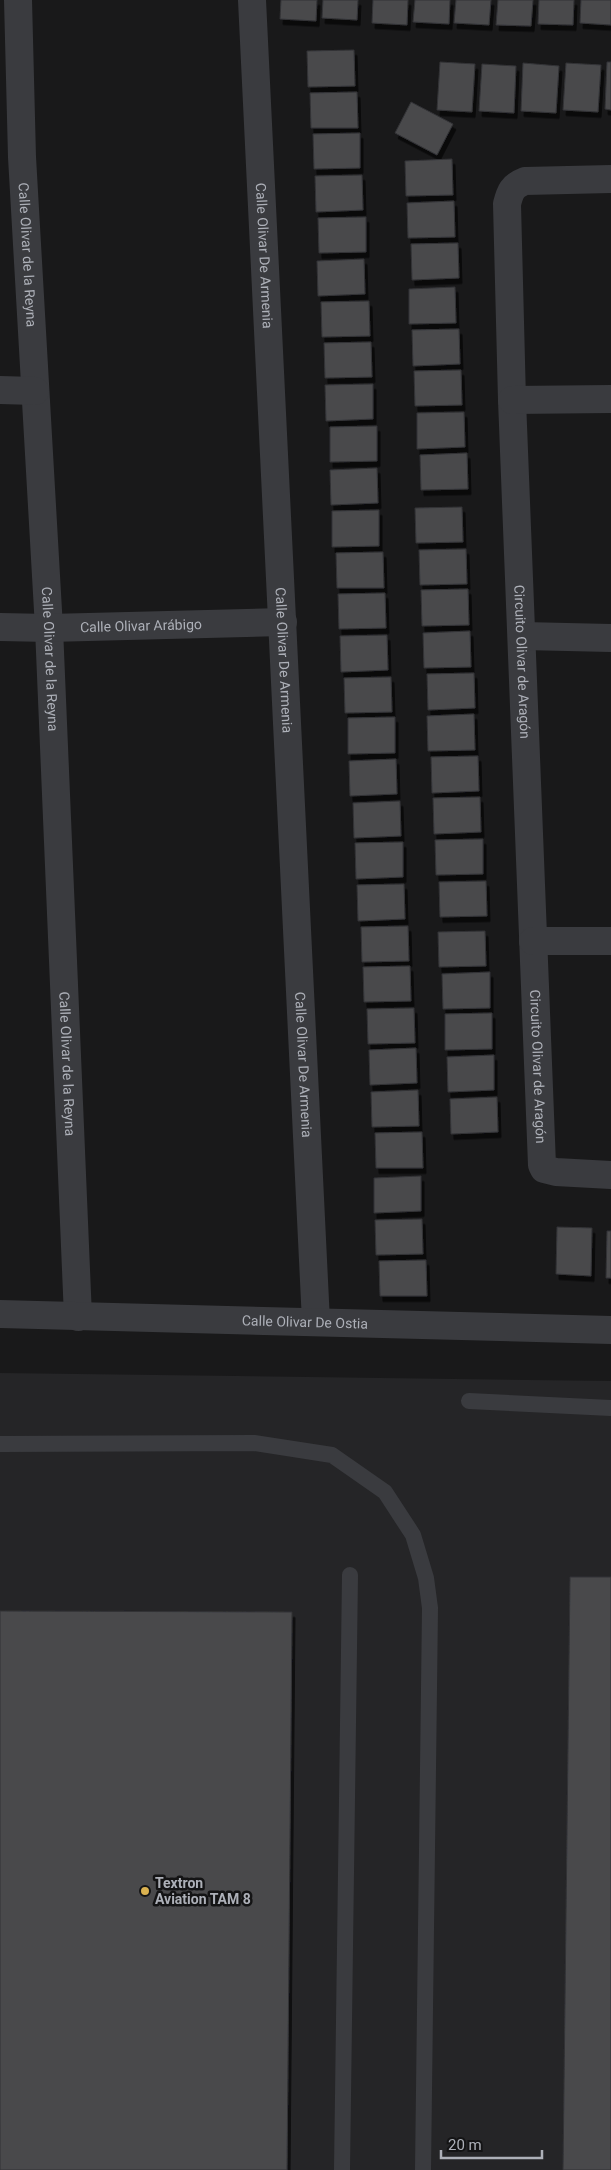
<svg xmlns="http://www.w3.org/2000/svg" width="611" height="2170" font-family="Roboto,sans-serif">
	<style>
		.built { fill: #252527 }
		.building { fill: #48494c; stroke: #333336; filter: url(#shadow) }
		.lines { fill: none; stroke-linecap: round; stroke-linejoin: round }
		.service { stroke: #3a3b3f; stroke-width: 16 }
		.minor { stroke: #3a3b3f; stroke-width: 28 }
		.tertiary { stroke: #3a3b3f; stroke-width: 28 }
		.poi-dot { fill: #dbb250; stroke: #141415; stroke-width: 2 }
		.labels { text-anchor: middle; stroke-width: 5; stroke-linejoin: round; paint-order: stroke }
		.street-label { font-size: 14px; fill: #adb0b8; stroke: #141415 }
		.poi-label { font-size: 14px; font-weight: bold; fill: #adb0b8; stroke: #141415; text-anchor: start }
	</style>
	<defs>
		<filter id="shadow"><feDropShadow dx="3" dy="5.5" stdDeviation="0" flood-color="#0009"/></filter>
	</defs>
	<rect width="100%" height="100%" fill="#19191a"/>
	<path class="built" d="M0 1373 611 1381V2170H0Z"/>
	<g class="building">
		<path d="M281 0H317L316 21 280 19Z"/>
		<path d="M323 0H358L357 20 322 18Z"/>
		<path d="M373 0H408L407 25 372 23Z"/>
		<path d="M415 0H450L449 24 413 22Z"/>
		<path d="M456 0H491L489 25 454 23Z"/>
		<path d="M498 0H533L531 26 496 25Z"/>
		<path d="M539 0H574L573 25 538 24Z"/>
		<path d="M581 0H611V25L580 23Z"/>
		<path d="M354 50 355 86 308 87 307 51Z"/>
		<path d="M440 62 475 64 472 112 437 110Z"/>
		<path d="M607 62H611V110L605 109Z"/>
		<path d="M523 63 559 66 556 113 521 111Z"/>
		<path d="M566 63 601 65 598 112 563 110Z"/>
		<path d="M482 64 516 66 514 113 479 111Z"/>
		<path d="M357 92 358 128H311L310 93Z"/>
		<path d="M411 102 453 124 437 155 395 133Z"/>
		<path d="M360 133V168L314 169 313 134Z"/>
		<path d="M452 159 453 195 406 196 405 161Z"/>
		<path d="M362 175 363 210 316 212 315 176Z"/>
		<path d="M454 201 455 237 408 238 407 203Z"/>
		<path d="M366 217V252L319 253 318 218Z"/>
		<path d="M458 243 459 278 412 280 411 244Z"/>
		<path d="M364 259 365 294 318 296 317 261Z"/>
		<path d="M455 287 456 323 409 324V289Z"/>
		<path d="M369 301 370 336 322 337 321 302Z"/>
		<path d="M459 329 460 364 413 366 412 330Z"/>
		<path d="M371 342 372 377 325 378 324 343Z"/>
		<path d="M461 370 462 405 415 406 414 371Z"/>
		<path d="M373 384V419L326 421 325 385Z"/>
		<path d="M464 412 465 447 417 449V413Z"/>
		<path d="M377 426V461L330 462V427Z"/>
		<path d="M467 453 468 489 421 490 420 455Z"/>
		<path d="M377 468 378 503 331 505 330 470Z"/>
		<path d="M462 507 463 542 416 543 415 508Z"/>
		<path d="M379 510V546L332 547V511Z"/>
		<path d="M466 549 467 584 420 585 419 550Z"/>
		<path d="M383 552 384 588H337L336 553Z"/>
		<path d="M468 589 469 625 422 626 421 590Z"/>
		<path d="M385 593 386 628 339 629 338 594Z"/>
		<path d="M470 631 471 667 424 668 423 633Z"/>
		<path d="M387 635 388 670 341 672 340 636Z"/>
		<path d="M474 673 475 708 428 710 427 674Z"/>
		<path d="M391 677 392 712 345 713 344 678Z"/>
		<path d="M474 714 475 750 428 751 427 716Z"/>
		<path d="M395 717V753L348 754V718Z"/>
		<path d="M478 756 479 791 432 793 431 757Z"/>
		<path d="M396 759 397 794 350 796 349 761Z"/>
		<path d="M480 797 481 832 434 834 433 798Z"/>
		<path d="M400 801 401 836 354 838 353 803Z"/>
		<path d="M483 839V874L436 875 435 840Z"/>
		<path d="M403 842V877L356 879 355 843Z"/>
		<path d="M486 881 487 916 440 917 439 882Z"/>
		<path d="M404 884 405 919 358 921 357 885Z"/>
		<path d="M408 926 409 961 362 962 361 927Z"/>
		<path d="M485 931 486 966 439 967 438 932Z"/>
		<path d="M410 966 411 1001 364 1002 363 967Z"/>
		<path d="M490 972V1008L443 1009 442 974Z"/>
		<path d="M414 1008 415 1043 368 1044 367 1009Z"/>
		<path d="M492 1013V1049L445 1050V1014Z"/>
		<path d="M416 1048 417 1083 370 1085 369 1050Z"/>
		<path d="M494 1055V1090L448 1092 447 1057Z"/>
		<path d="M418 1090 419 1126 372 1127 371 1092Z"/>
		<path d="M497 1097 498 1132 451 1134 450 1099Z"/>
		<path d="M422 1132 423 1168H376L375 1133Z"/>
		<path d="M421 1176V1211L374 1213V1178Z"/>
		<path d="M422 1219 423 1254 376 1255 375 1220Z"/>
		<path d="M557 1227 592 1228 591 1276 556 1274Z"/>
		<path d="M607 1231H611V1278H606Z"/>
		<path d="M426 1260 427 1296H380L379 1261Z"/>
		<path d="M570 1577H611V2170H563Z"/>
		<path d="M0 1611 292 1612 287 2170H0Z"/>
	</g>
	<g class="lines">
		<g class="service">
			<path d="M469 1401 611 1408"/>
			<path d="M0 1444 254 1443 332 1455 385 1492 413 1535 426 1578 430 1608 423 2170"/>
			<path d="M342 2170 350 1575"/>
		</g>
		<g class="minor">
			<path id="s1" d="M18 0 22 157 49 628 78 1317"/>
			<path id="s2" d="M252 0 316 1322"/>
			<path id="s3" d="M611 179 525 181C512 186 510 192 507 204L512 400 542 1165 544 1169 556 1172 611 1175"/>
			<path d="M0 390 35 391"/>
			<path d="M512 400 611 399"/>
			<path id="s4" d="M0 627 49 628 283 622"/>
			<path d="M523 636 611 638"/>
			<path d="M533 941H611"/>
		</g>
		<path class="tertiary" id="s5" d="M0 1314 611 1330"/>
	</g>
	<circle class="poi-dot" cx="145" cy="1891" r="5"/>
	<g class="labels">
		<g class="street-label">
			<text dy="5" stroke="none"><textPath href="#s1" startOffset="255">Calle Olivar de la Reyna</textPath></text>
			<text dy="5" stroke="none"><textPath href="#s2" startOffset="256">Calle Olivar De Armenia</textPath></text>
			<text dy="5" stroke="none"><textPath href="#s4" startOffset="141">Calle Olivar Arábigo</textPath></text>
			<text dy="5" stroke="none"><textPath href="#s1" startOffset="660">Calle Olivar de la Reyna</textPath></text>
			<text dy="5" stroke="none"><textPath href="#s2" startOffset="661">Calle Olivar De Armenia</textPath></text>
			<text dy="5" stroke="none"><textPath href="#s3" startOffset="575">Circuito Olivar de Aragón</textPath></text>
			<text dy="5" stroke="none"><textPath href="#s1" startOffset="1065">Calle Olivar de la Reyna</textPath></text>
			<text dy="5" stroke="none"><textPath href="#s2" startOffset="1066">Calle Olivar De Armenia</textPath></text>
			<text dy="5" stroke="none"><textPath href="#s3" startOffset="980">Circuito Olivar de Aragón</textPath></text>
			<text dy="5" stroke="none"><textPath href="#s5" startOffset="305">Calle Olivar De Ostia</textPath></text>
		</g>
		<g class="poi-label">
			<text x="155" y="1888">Textron<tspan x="155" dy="16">Aviation TAM 8</tspan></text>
		</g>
	</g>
	<path d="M441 2150v8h101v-8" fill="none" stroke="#adb0b8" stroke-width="2.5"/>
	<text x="448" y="2150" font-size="15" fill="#adb0b8" stroke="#141415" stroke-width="4" paint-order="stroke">20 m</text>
</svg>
